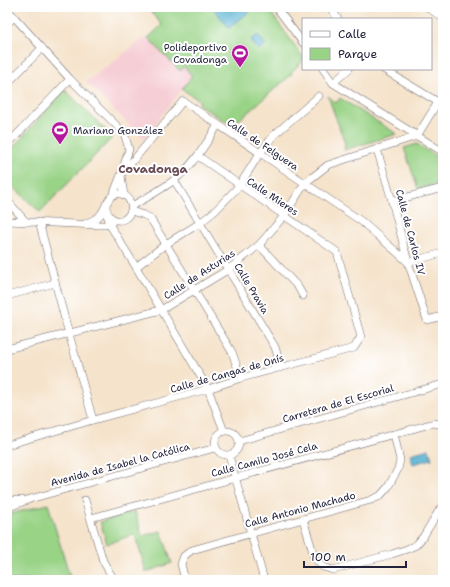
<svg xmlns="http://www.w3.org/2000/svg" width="450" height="587" font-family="'Shantell Sans',sans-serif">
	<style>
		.built { fill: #f6cfd6 }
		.green { fill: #99d386; stroke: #5e7a60 }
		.water { fill: #4fadce; stroke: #386884 }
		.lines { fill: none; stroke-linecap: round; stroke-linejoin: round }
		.minor-casing { stroke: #6c666d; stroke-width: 8 }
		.minor { stroke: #fff; stroke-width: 7 }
		.labels { text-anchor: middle; stroke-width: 4; stroke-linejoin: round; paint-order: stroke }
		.poi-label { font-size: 10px; fill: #22223b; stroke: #fff; text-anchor: end }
		.street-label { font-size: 10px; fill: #22223b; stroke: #fff }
		.quarter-label { font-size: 12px; font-weight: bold; fill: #694b54; stroke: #fff }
	</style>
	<rect width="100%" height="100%" fill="#fff"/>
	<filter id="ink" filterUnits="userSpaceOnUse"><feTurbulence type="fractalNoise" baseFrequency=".025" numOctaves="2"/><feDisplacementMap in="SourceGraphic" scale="8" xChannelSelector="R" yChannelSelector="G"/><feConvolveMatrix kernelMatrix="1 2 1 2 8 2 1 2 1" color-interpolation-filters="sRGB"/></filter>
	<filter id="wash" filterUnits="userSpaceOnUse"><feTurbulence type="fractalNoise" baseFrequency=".012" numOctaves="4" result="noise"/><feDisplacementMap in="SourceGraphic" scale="16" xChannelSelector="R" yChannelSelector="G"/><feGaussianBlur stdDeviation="0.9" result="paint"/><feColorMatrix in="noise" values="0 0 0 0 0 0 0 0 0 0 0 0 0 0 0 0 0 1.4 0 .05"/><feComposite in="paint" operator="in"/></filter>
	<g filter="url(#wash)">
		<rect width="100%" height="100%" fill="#f5e3cb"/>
		<path class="built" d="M146 37 180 71 184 66 192 76 144 139 86 82Z"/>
		<g class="green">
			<path d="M147 7H267L303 57V61L291 72 292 74 232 126 198 104 200 101 182 89 192 76 184 66 180 71 148 38 162 25Z"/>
			<path d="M65 90 113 137 40 212 7 181V154Z"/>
			<path d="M328 96 336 103 340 98 397 134 344 150 345 143Z"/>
			<path d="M417 144 443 161V182L418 189 404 148Z"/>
			<path d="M48 504 70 577 72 580H7V515Z"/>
			<path d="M135 511 142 536 161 531 172 563 146 572 135 534 107 544 100 522Z"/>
		</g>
		<g class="water">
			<path d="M214 7H229L231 10 236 7H252L253 9 229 28 213 8Z"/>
			<path d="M258 35 266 45 258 50 251 40Z"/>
			<path d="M429 449 432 459 413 464 410 454Z"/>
		</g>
	</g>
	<g filter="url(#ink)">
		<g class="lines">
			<g class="minor-casing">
				<g id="minor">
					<path d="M276 7 303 43"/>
					<path d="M330 7 338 19"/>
					<path d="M427 7 443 18"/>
					<path d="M7 9 70 79 124 133 129 149 121 175 113 195"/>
					<path d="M7 24 14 17"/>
					<path d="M323 69 333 83 443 152"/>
					<path d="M383 69 443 105"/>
					<path d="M333 83 349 69"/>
					<path d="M7 84 42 48"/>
					<path d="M7 145 70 79"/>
					<path d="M377 149 392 201 408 262 427 320 443 316"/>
					<path d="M121 175 183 101 361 221 408 262 443 253"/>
					<path d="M121 176 124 195"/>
					<path d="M174 180 275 347 281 367"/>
					<path d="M7 200 26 222"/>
					<path d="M392 201 443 188"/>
					<path d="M132 206C146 198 161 190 174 180 193 166 205 145 218 125"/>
					<path d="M131 211 144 215 150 218 232 352 241 378"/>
					<path d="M106 212 111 227 136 267 208 389 224 431"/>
					<path d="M7 221 98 225H105L112 222"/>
					<path d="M39 222 66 323 93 420"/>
					<path d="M85 224C91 221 97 219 101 214 107 206 108 192 121 194 125 195 129 198 130 202 132 205 132 210 130 213 122 227 105 219 106 204"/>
					<path d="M259 245 298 287 303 296"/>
					<path d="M136 267 166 244 200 223 215 211 239 186 260 153 274 135 319 96"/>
					<path d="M7 296 55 283"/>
					<path d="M7 349 161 310 229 269 259 245 284 216 305 183 328 165 417 136 438 102"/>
					<circle cx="227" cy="443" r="12"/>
					<path d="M239 441 443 384"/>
					<path d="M7 445 93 420 208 389 241 378 354 348 361 337 337 252 198 156"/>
					<path d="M229 455 264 580"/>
					<path d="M85 500 103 561 114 580"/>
					<path d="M7 501 22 500"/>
					<path d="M7 508 30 499 215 448"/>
					<path d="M91 518 434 423 443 425"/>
					<path d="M303 519 315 559 323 567 333 570 392 554 407 549 416 545 423 537 443 504"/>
					<path d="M185 580 181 564 184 556 192 550 371 500 380 496 388 487 398 469 400 460 394 434"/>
				</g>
			</g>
			<use href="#minor" class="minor"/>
		</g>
	</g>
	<defs>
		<g id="stadium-pin" transform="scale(0.9)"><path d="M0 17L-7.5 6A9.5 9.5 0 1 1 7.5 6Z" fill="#b5179e" stroke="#fff"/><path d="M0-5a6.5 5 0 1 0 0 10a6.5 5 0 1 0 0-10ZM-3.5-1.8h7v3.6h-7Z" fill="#fff"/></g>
	</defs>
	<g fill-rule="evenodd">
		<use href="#stadium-pin" x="240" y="53"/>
		<use href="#stadium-pin" x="60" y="130"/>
	</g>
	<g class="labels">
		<g class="poi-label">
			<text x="227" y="51">Polideportivo<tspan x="227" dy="12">Covadonga</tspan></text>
			<text x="73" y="134" text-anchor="start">Mariano González</text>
		</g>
		<g class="street-label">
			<text transform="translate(263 144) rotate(34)" y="4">Calle de Felguera</text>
			<text transform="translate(273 196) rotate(34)" y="4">Calle Mieres</text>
			<text transform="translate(411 232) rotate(75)" y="4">Calle de Carlos IV</text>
			<text transform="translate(199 274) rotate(-33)" y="4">Calle de Asturias</text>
			<text transform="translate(252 288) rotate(59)" y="4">Calle Pravia</text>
			<text transform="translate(227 373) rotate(-16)" y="4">Calle de Cangas de Onís</text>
			<text transform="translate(338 403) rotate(-16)" y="4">Carretera de El Escorial</text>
			<text transform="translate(264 459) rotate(-15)" y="4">Calle Camilo José Cela</text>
			<text transform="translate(120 464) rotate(-15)" y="4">Avenida de Isabel la Católica</text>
			<text transform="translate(300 509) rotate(-15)" y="4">Calle Antonio Machado</text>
		</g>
		<g class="quarter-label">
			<text x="153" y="173">Covadonga</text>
		</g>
	</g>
	<rect width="450" height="587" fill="none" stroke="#fff" stroke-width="24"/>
	<rect x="302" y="18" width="130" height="52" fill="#ffffff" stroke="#a7a7b1"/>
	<rect x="310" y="31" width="20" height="6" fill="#ffffff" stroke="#a7a7b1"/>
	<text x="338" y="38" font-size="12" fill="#22223b">Calle</text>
	<rect x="310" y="48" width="20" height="12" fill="#99d386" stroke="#a7a7b1"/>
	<text x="338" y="58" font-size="12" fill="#22223b">Parque</text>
	<path d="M304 561v6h102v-6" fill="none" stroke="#22223b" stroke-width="2"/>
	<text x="310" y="561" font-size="12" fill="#22223b" stroke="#ffffff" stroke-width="3" paint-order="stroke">100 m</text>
</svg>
